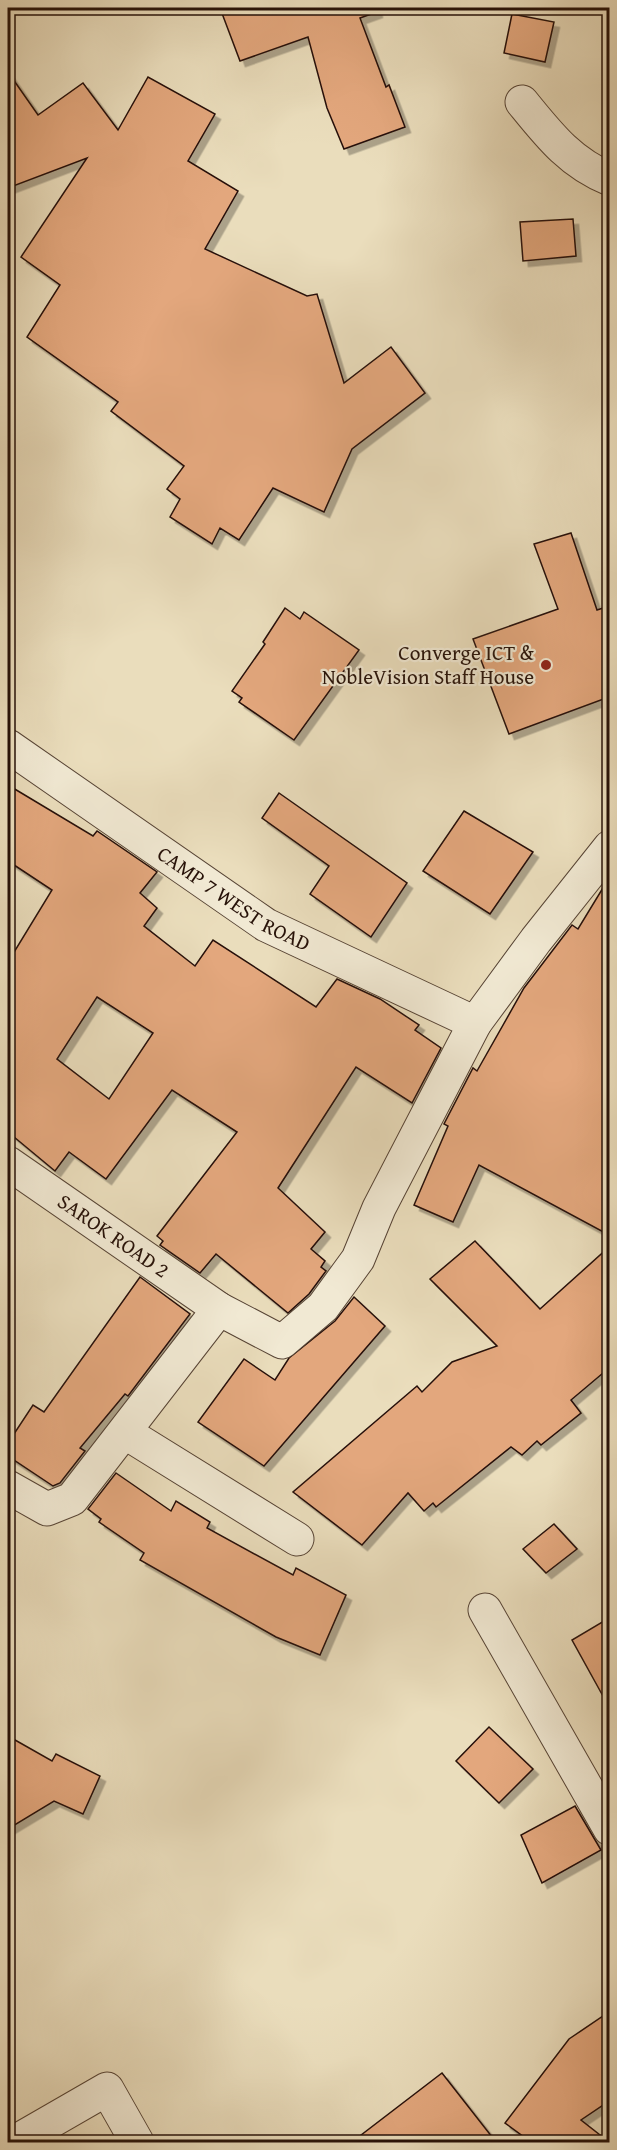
<svg xmlns="http://www.w3.org/2000/svg" width="617" height="2150" font-family="'Gentium Book Plus',serif">
	<style>
		.building { fill: #e3a77d; stroke: #261108; stroke-width: 1.5; fill-rule: evenodd; filter: url(#shadow) }
		.lines { fill: none; stroke-linecap: round; stroke-linejoin: round }
		.minor-casing { stroke: #574435; stroke-width: 35 }
		.minor { stroke: #f1e9d3; stroke-width: 33 }
		.poi-dot { fill: #8f2418; stroke: #f1e9d3; stroke-width: 2 }
		.labels { text-anchor: middle; stroke-width: 4.5; stroke-linejoin: round; paint-order: stroke }
		.poi-label { font-size: 21px; fill: #261108; stroke: #f1e9d3; text-anchor: end }
		.street-label { font-size: 21px; fill: #261108; stroke: #f1e9d3 }
	</style>
	<defs>
		<filter id="shadow"><feDropShadow dx="5.5" dy="5.5" stdDeviation="0" flood-color="#0004"/></filter>
	</defs>
	<rect width="100%" height="100%" fill="#eaddbc"/>
	<filter id="stains"><feTurbulence type="fractalNoise" baseFrequency=".00333" numOctaves="4"/><feColorMatrix values="0 0 0 0 .2 0 0 0 0 .09 0 0 0 0 .02 0 0 0 .5 -.17"/></filter>
	<radialGradient id="worn" r=".72"><stop offset=".6" stop-color="#630" stop-opacity="0"/><stop offset="1" stop-color="#630" stop-opacity=".3"/></radialGradient>
	<g class="building">
		<path d="M220 8H376L377 12 360 18 386 87 389 85 405 127 344 149 327 108 308 37 240 61Z"/>
		<path d="M512 14 554 22 545 62 504 53Z"/>
		<path d="M8 72 38 115 83 83 118 130 148 77 215 114 188 161 238 191 205 249 307 296 317 294 344 383 391 347 425 393 352 449 324 512 273 488 239 540 220 528 212 544 170 517 180 499 167 489 184 466 111 411 118 402 27 337 60 285 21 257 87 158 8 188Z"/>
		<path d="M573 219 576 256 523 261 520 222Z"/>
		<path d="M571 533 597 610 609 606V697L509 734 473 639 558 609 534 544Z"/>
		<path d="M285 608 300 619 304 612 359 650 294 740 239 702 242 698 232 691 265 644 263 642Z"/>
		<path d="M8 785 93 836 97 831 157 872 140 893 157 908 144 926 195 966 213 940 316 1007 337 979 380 999 419 1025 415 1030 441 1048 412 1103 356 1067 278 1188 325 1232 311 1249 325 1261 321 1267 326 1271 309 1294 288 1313 216 1254 200 1273 160 1245 163 1241 157 1236 237 1132 172 1090 106 1179 69 1152 55 1171 8 1132V962L52 890 8 861ZM97 997 153 1033 109 1099 57 1059Z"/>
		<path d="M279 793 407 883 371 937 310 894 329 866 262 818Z"/>
		<path d="M464 811 533 852 490 914 423 871Z"/>
		<path d="M609 878V1235L479 1165 453 1222 414 1205 448 1126 444 1124 473 1068 477 1071 524 988 572 925 578 929Z"/>
		<path d="M475 1241 540 1309 609 1247V1368L571 1400 581 1413 541 1445 537 1441 522 1455 511 1447 436 1507 433 1503 424 1511 408 1493 362 1545 293 1492 417 1386 422 1392 452 1362 497 1346 430 1279Z"/>
		<path d="M140 1277 190 1314 128 1396 125 1394 80 1448 85 1451 60 1483 53 1486 8 1456V1443L33 1405 44 1412Z"/>
		<path d="M354 1297 385 1326 264 1466 198 1422 244 1359 275 1380 289 1358 335 1321Z"/>
		<path d="M116 1473 171 1511 176 1501 210 1522 207 1528 293 1575 296 1568 346 1595 320 1655 276 1637 140 1560 144 1553 99 1522 101 1519 88 1509Z"/>
		<path d="M554 1524 577 1549 546 1573 523 1549Z"/>
		<path d="M609 1618V1707L572 1640Z"/>
		<path d="M489 1727 533 1769 499 1803 456 1761Z"/>
		<path d="M8 1736 52 1761 56 1754 100 1776 83 1814 54 1801 8 1829Z"/>
		<path d="M575 1806 601 1850 542 1883 521 1835Z"/>
		<path d="M609 2012V2101L581 2120 609 2142H531L505 2123 569 2039Z"/>
		<path d="M442 2073 496 2142H352Z"/>
	</g>
	<g class="lines">
		<g class="minor-casing">
			<g id="minor">
				<path d="M522 102C548 134 570 163 610 179"/>
				<path id="s1" d="M8 746 266 925 475 1023"/>
				<path id="s2" d="M8 1163 219 1309 282 1342 323 1307 358 1259 379 1208 475 1023 536 940 610 847"/>
				<path d="M126 1433 297 1539"/>
				<path d="M8 1487 47 1509 72 1499 219 1309"/>
				<path d="M485 1610 610 1829"/>
				<path d="M15 2142 107 2089 137 2142"/>
			</g>
		</g>
		<use href="#minor" class="minor"/>
	</g>
	<circle class="poi-dot" cx="546" cy="665" r="6"/>
	<g class="labels">
		<g class="poi-label">
			<text x="534" y="660">Converge ICT &amp;<tspan x="534" dy="24">NobleVision Staff House</tspan></text>
		</g>
		<g class="street-label">
			<text dy="7" stroke="none"><textPath href="#s1" startOffset="273">CAMP 7 WEST ROAD</textPath></text>
			<text dy="7" stroke="none"><textPath href="#s2" startOffset="128">SAROK ROAD 2</textPath></text>
		</g>
	</g>
	<rect width="617" height="2150" fill="none" stroke="#eaddbc" stroke-width="30"/>
	<rect x="9" y="9" width="599" height="2132" fill="none" stroke="#261108" stroke-width="3"/>
	<rect x="15" y="15" width="587" height="2120" fill="none" stroke="#261108" stroke-width="1.5"/>
	<rect width="100%" height="100%" filter="url(#stains)"/>
	<rect width="100%" height="100%" fill="url(#worn)"/>
</svg>
